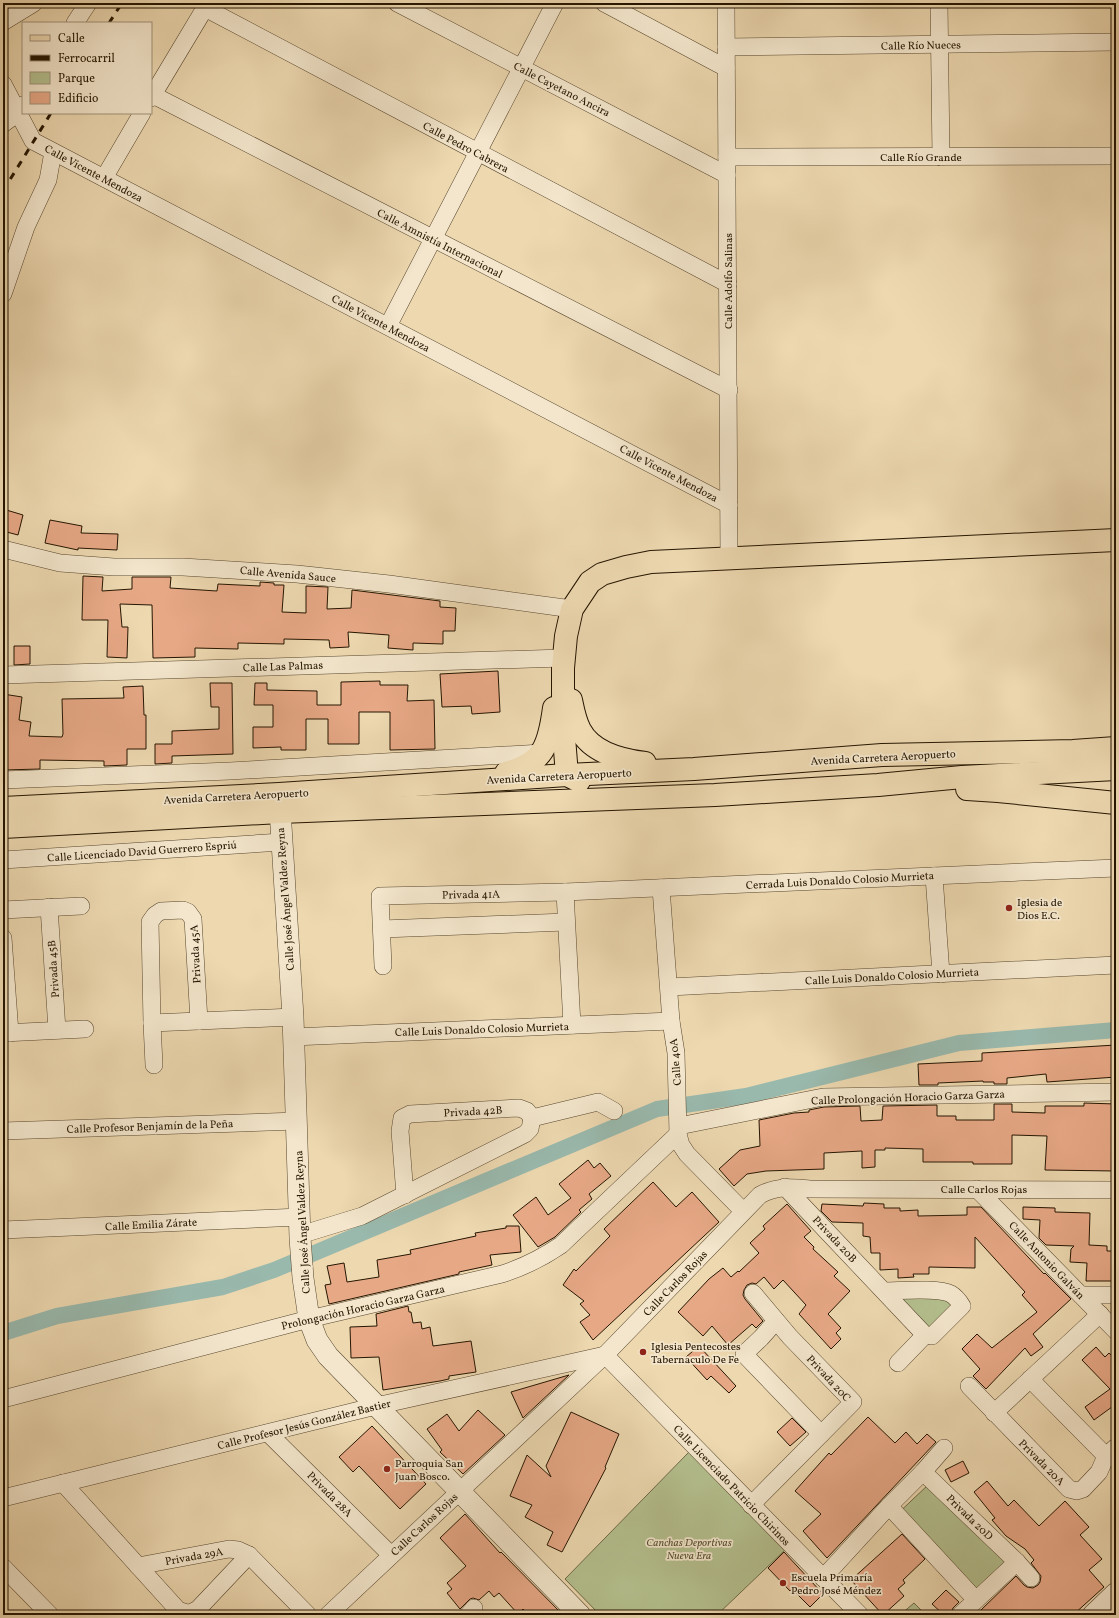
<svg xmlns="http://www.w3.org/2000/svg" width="1119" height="1618" font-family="Vollkorn,serif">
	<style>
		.green { fill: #b4bf8e; stroke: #6c6a48 }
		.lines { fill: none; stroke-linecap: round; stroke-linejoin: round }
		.canal { stroke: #99b9ad; stroke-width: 16 }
		.building { fill: #e7a886; stroke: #251501 }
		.minor-casing { stroke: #57462d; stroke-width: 18 }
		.tertiary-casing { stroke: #57462d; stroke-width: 22 }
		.primary-casing { stroke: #251501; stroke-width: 24 }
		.minor { stroke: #f3e6cc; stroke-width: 17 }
		.tertiary { stroke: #f3e6cc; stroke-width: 21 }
		.primary { stroke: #edd8b0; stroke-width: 22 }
		.rail { stroke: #251501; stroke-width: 3; stroke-dasharray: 7 7; stroke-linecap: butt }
		.poi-dot { fill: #8f2418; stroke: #f3e6cc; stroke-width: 1.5 }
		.labels { text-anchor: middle; stroke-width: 3.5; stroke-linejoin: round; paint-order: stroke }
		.street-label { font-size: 11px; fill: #251501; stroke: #f3e6cc }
		.poi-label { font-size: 11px; fill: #251501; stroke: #f3e6cc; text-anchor: start }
		.park-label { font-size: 11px; font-style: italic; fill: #575032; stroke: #f3e6cc }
	</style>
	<rect width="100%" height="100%" fill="#edd8b0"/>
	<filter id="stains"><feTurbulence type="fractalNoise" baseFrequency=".005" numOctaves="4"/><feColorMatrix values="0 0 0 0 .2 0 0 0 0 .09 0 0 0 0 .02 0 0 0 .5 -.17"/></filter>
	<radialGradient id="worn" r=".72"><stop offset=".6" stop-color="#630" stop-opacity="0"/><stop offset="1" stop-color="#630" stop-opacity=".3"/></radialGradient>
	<g class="green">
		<path d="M884 1291 958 1299 932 1336Z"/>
		<path d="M689 1452 785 1550 717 1615H600L565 1579Z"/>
		<path d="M929 1484 1010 1560 968 1600 892 1519Z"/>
		<path d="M914 1603 926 1615H900Z"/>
	</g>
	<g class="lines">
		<path class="canal" d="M3 1333 57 1316 223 1287 274 1270 657 1109 746 1096 959 1043 1116 1030"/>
	</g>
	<g class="building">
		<path d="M3 509 23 515 18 535 3 531Z"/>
		<path d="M50 520 82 526 81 533 118 534 117 550 78 548V550L45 543Z"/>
		<path d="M83 576 103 577 102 591 132 589V577H171L170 588 217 591 218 584 260 586V582L274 583V585H284L282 612 306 613V586L328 587 327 609 351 608 352 590 440 601V607L456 608 455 631H443V644L413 643V650L388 648 389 635 348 632 349 647 330 648 329 640 284 639V644L238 643V649L195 648V657L153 658 152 605 120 604 122 627H128L127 658 107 657 108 620H82Z"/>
		<path d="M14 646H30V664L14 665Z"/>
		<path d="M498 671 500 712 472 714 471 706 442 707 440 674Z"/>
		<path d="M380 681V685H408L407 701 434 700 435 749 390 750V712H359V744H328V719H306V750H281V747L253 748V727H273V705H254L255 683H267V690L317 691V705H341V682Z"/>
		<path d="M210 683H232L233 754 172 756V763L155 764V744H172V731L219 729V707H211Z"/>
		<path d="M143 686 144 715H146V749H127V765L104 766V761L40 760V769L3 770V694L22 697 19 720 31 722 29 736 62 737 63 734 62 699 124 698 123 687Z"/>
		<path d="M1116 1045V1077L1047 1082 1046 1074 1007 1078V1084H994V1082H983V1081L938 1083V1085H919L918 1064 982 1061V1053Z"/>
		<path d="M1084 1103 1116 1104V1171L1045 1170 1047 1136 1012 1135V1164H973V1162H923V1149L885 1148V1150H875V1167L862 1168V1151L824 1153V1169L766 1171 747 1174 734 1186 719 1169 740 1150 760 1146 759 1120 794 1113 809 1112V1110L824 1107 860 1106 861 1121 882 1120 883 1106 937 1105V1116H956V1120H994V1104H1012V1112L1045 1113V1106H1084Z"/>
		<path d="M588 1160 594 1168 600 1163 611 1176 589 1194 592 1199 579 1210 581 1212 555 1237 538 1247 513 1215 536 1197 548 1215 571 1198 559 1184Z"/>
		<path d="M653 1182 676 1207 692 1192 719 1222 593 1340 580 1322 590 1315 580 1304 584 1301 563 1285 574 1269 576 1271 610 1236 604 1229Z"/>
		<path d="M864 1203 884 1204V1208H900V1211L918 1210V1216L967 1215V1207H981L1044 1274 1045 1273 1071 1299 1033 1334 1043 1347 1031 1356 1025 1348 986 1389 973 1376 980 1369 962 1349 977 1334 992 1348 1037 1312 1022 1295 1025 1292 975 1237V1268L929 1267V1274H913L914 1277 898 1278V1269L880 1270V1253H871L870 1237 863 1236V1223L832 1222 821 1211 822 1204 863 1206Z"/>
		<path d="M787 1204 811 1231 804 1237 814 1247 813 1249 838 1272 834 1276 850 1291 828 1314 841 1328 836 1333 841 1339 831 1349 799 1314 806 1305 783 1280 774 1289 764 1277 756 1284 752 1283 747 1285 744 1290 743 1295 745 1299 763 1321 756 1328 752 1324 728 1345 712 1326 703 1336 678 1312 709 1279 723 1268 731 1277 738 1271 739 1272 759 1253 750 1243 765 1229 763 1226Z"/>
		<path d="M1023 1207 1055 1208V1212L1090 1213 1089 1245 1107 1246V1251H1116V1281H1086L1087 1263 1070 1262 1071 1249 1074 1246 1046 1245 1039 1238 1040 1220 1023 1219Z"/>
		<path d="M506 1226H519L521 1252 490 1255 492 1265 459 1272V1274L329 1304 325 1285 331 1284 327 1266 344 1263 347 1282 379 1277 377 1260 411 1254 410 1250 476 1236 475 1233 506 1228Z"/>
		<path d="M408 1306 409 1312H411L413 1323 421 1322 422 1329 430 1327 433 1346 471 1341 476 1372 449 1376V1379L440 1381 383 1390 379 1357 351 1358 350 1327 377 1326 376 1314Z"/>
		<path d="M699 1346 736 1386 729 1393 711 1376 707 1380 686 1357Z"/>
		<path d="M1096 1347 1105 1357 1109 1353 1116 1360V1404L1094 1420 1085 1407 1110 1389 1082 1360Z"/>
		<path d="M569 1375 523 1418 511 1392Z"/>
		<path d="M478 1410 505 1435 463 1474 440 1452 442 1450 427 1429 447 1414 459 1431Z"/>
		<path d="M571 1412 619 1434 605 1467 606 1468 562 1552 547 1545 553 1532 525 1517 532 1505 510 1496 527 1455 551 1477 546 1466Z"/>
		<path d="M868 1417 895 1443 906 1432 917 1444 927 1434 936 1442 827 1558 803 1531 821 1514 795 1491 829 1453 831 1455Z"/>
		<path d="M792 1418 806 1432 790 1446 777 1432Z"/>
		<path d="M372 1426 426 1484 400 1509 359 1466 353 1472 339 1457Z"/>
		<path d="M963 1461 969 1473 951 1482 945 1470Z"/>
		<path d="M987 1481 1008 1506 1014 1500 1039 1526 1065 1501 1089 1527 1080 1535 1102 1559 1089 1570 1104 1587 1073 1615H986L981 1610 1016 1576 1024 1585 1027 1587 1033 1588 1038 1585 1040 1582 1041 1576 1031 1563 1034 1560 1025 1549 1006 1536 992 1520 995 1518 974 1492Z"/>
		<path d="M465 1514 500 1553 501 1552 563 1615H529L523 1609 518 1614 499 1593 494 1597 489 1591 479 1600 473 1598 470 1599 460 1609 447 1593 452 1589 447 1583 466 1566 440 1538Z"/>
		<path d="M902 1534 925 1559 903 1580 905 1583 898 1589 904 1596 883 1615 851 1580Z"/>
		<path d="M784 1552 823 1594 810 1607 792 1589 790 1591 768 1568Z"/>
		<path d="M946 1590 959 1602 953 1608 950 1615H944L932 1604Z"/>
	</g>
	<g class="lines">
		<g class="minor-casing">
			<g id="minor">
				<path d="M397 3 727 175"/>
				<path d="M604 3 726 68"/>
				<path d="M726 3 729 559"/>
				<path d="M939 3 941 157"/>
				<path d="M205 8 728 284"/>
				<path d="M3 22 34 3"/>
				<path d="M75 23 88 3"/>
				<path d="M726 47 1116 42"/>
				<path d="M3 84 33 141 729 505"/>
				<path d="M153 95 729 390"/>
				<path d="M151 98 208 3"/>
				<path d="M3 124 18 113 23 105"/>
				<path d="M727 157 1116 156"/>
				<path d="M104 178 142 113"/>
				<path d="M3 294 26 227 48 180 53 152"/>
				<path d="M388 326 555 3"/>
				<path d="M3 549 60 563 114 567H183L297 574 389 584 572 609"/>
				<path d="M3 675 563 658"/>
				<path d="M3 780 230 771 542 753"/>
				<path d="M3 860 282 842"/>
				<path d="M934 876 941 974"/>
				<path d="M661 888 671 1021 676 1053 678 1134 681 1145 687 1154 743 1211"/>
				<path d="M565 892 572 1025"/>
				<path d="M49 907 57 1030"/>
				<path d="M3 910 81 906"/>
				<path d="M382 929 566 922"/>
				<path d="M3 938 10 1033"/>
				<path d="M383 966 380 896 565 892 1116 868"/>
				<path d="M669 987 1116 965"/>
				<path d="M152 1023 293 1017"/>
				<path d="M3 1033 85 1029"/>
				<path d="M293 1037 671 1021"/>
				<path d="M154 1065 152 1023 150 922 155 915 161 911 183 910 188 912 193 919 199 1021"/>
				<path d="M532 1118 598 1102 614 1111"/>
				<path d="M679 1126 823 1097 1116 1092"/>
				<path d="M3 1131 297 1121"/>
				<path d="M785 1187 925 1335 932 1336 962 1306C959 1301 956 1297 951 1294 938 1287 900 1291 884 1291"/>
				<path d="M977 1189 1116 1331"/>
				<path d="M405 1195 400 1131 402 1118 410 1114 519 1108 527 1111 532 1118"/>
				<path d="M3 1230 300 1217"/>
				<path d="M300 1235 362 1216 525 1134 530 1129 532 1118"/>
				<path d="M1081 1295H1116"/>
				<path d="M776 1321 761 1338 744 1354 821 1434"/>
				<path d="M605 1355 860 1615"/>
				<path d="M898 1363 925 1335"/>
				<path d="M1030 1379 1106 1456"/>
				<path d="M969 1386 1069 1489 1077 1491 1083 1489 1099 1472 1106 1456 1116 1447"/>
				<path d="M3 1399 309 1319 502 1274C524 1267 542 1258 561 1245L678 1134"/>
				<path d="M994 1413 1100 1314"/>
				<path d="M268 1433 391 1555"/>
				<path d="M923 1472 1017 1562 1031 1578"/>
				<path d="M63 1483 178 1610 187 1613"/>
				<path d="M3 1498 376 1406 605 1355"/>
				<path d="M751 1505 853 1402 790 1337 753 1293"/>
				<path d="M889 1506 976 1600"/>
				<path d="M138 1566 229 1549 238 1550 249 1555 308 1615"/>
				<path d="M3 1567 50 1615"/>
				<path d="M823 1578 889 1506 923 1472 944 1448"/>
				<path d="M186 1615 198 1609 249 1555"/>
				<path d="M328 1615 605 1355 760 1195C777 1186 791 1187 810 1189L1116 1190"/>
				<path d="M468 1615 474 1608"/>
				<path d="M960 1615 1017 1562"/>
			</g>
		</g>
		<g class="tertiary-casing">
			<g id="tertiary">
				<path d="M279 794 293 1017 300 1238 303 1278 309 1319 317 1340 328 1356 580 1615"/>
				<path d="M1093 1615 1116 1593"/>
			</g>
		</g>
		<g class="primary-casing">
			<g id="primary">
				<path d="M571 700C573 710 575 721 580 730 592 753 621 760 645 763"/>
				<path d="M506 773C544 763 549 745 554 708"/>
				<path d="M579 781 567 775 563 725V668L566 636 572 609 590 582 602 574 626 567 651 562 1116 540"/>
				<path d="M967 789 998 791 1116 803"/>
				<path d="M3 808 279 794 567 775 694 769 882 755 1073 751 1116 748"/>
				<path d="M3 827 280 812 715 795 878 785 962 777 1116 769"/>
			</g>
		</g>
		<use href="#minor" class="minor"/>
		<use href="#tertiary" class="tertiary"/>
		<use href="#primary" class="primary"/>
		<g class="rail">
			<path d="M109 23 122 3"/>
			<path d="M3 191 51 113"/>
		</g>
	</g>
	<g class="poi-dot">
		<circle cx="1009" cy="908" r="4"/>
		<circle cx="643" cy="1352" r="4"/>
		<circle cx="387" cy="1469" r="4"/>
		<circle cx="783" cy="1583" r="4"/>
	</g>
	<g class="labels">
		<g class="street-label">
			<text transform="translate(921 45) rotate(-1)" y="4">Calle Río Nueces</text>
			<text transform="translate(562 89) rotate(27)" y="4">Calle Cayetano Ancira</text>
			<text transform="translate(466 147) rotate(28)" y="4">Calle Pedro Cabrera</text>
			<text x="921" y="161">Calle Río Grande</text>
			<text transform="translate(94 173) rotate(28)" y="4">Calle Vicente Mendoza</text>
			<text transform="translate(440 243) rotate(27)" y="4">Calle Amnistía Internacional</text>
			<text transform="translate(728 281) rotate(-90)" y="4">Calle Adolfo Salinas</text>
			<text transform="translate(381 323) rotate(28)" y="4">Calle Vicente Mendoza</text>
			<text transform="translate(669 473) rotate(28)" y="4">Calle Vicente Mendoza</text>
			<text transform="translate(288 574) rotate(5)" y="4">Calle Avenida Sauce</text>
			<text transform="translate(283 666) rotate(-2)" y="4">Calle Las Palmas</text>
			<text transform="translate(883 757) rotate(-3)" y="4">Avenida Carretera Aeropuerto</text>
			<text transform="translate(559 776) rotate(-3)" y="4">Avenida Carretera Aeropuerto</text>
			<text transform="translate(236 796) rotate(-3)" y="4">Avenida Carretera Aeropuerto</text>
			<text transform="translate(142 851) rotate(-4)" y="4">Calle Licenciado David Guerrero Espriú</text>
			<text transform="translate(840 880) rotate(-3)" y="4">Cerrada Luis Donaldo Colosio Murrieta</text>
			<text transform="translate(471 894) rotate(-1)" y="4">Privada 41A</text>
			<text transform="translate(285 899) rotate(-94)" y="4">Calle José Ángel Valdez Reyna</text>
			<text transform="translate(195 954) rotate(-93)" y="4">Privada 45A</text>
			<text transform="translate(53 969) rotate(-94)" y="4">Privada 45B</text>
			<text transform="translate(892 976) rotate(-3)" y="4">Calle Luis Donaldo Colosio Murrieta</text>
			<text transform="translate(482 1029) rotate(-2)" y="4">Calle Luis Donaldo Colosio Murrieta</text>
			<text transform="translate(675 1062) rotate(-95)" y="4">Calle 40A</text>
			<text transform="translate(908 1097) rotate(-2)" y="4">Calle Prolongación Horacio Garza Garza</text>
			<text transform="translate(473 1111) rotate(-3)" y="4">Privada 42B</text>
			<text transform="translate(150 1126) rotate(-2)" y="4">Calle Profesor Benjamín de la Peña</text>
			<text x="984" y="1193">Calle Carlos Rojas</text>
			<text transform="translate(302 1222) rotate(-93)" y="4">Calle José Ángel Valdez Reyna</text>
			<text transform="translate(151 1224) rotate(-3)" y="4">Calle Emilia Zárate</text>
			<text transform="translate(835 1239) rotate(47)" y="4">Privada 20B</text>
			<text transform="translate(1047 1260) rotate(46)" y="4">Calle Antonio Galván</text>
			<text transform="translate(675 1283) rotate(-46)" y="4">Calle Carlos Rojas</text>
			<text transform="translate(363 1307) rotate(-13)" y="4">Prolongación Horacio Garza Garza</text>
			<text transform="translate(829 1378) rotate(47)" y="4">Privada 20C</text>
			<text transform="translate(304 1424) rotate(-14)" y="4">Calle Profesor Jesús González Bastier</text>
			<text transform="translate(1042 1462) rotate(45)" y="4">Privada 20A</text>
			<text transform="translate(732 1485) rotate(46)" y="4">Calle Licenciado Patricio Chirinos</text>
			<text transform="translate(330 1494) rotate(45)" y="4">Privada 28A</text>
			<text transform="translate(970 1517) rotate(44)" y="4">Privada 20D</text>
			<text transform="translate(424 1524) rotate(-43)" y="4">Calle Carlos Rojas</text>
			<text transform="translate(194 1556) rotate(-10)" y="4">Privada 29A</text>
		</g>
		<g class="poi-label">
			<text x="1017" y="906">Iglesia de<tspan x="1017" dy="13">Dios E.C.</tspan></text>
			<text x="651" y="1350">Iglesia Pentecostes<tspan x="651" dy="13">Tabernaculo De Fe</tspan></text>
			<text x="395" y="1467">Parroquia San<tspan x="395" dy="13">Juan Bosco.</tspan></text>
			<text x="791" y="1581">Escuela Primaría<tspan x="791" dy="13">Pedro José Méndez</tspan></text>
		</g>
		<g class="park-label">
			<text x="689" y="1546">Canchas Deportivas<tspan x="689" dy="13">Nueva Era</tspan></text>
		</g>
	</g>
	<rect width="1119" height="1618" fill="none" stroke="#edd8b0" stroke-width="16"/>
	<rect x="4" y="4" width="1111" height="1610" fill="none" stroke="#251501" stroke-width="2"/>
	<rect x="8" y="8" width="1103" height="1602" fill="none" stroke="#251501"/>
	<rect x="22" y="22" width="130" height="92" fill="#f3e6cc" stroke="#a1927b"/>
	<rect x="30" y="35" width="20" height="6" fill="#edd8b0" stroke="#a1927b"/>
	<text x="58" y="42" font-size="12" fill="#251501">Calle</text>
	<rect x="30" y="55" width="20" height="6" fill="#251501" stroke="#a1927b"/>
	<text x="58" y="62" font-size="12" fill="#251501">Ferrocarril</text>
	<rect x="30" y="72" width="20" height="12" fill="#b4bf8e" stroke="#a1927b"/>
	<text x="58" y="82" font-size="12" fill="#251501">Parque</text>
	<rect x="30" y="92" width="20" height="12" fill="#e7a886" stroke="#a1927b"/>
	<text x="58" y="102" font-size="12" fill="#251501">Edificio</text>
	<rect width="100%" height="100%" filter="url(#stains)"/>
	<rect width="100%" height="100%" fill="url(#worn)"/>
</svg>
